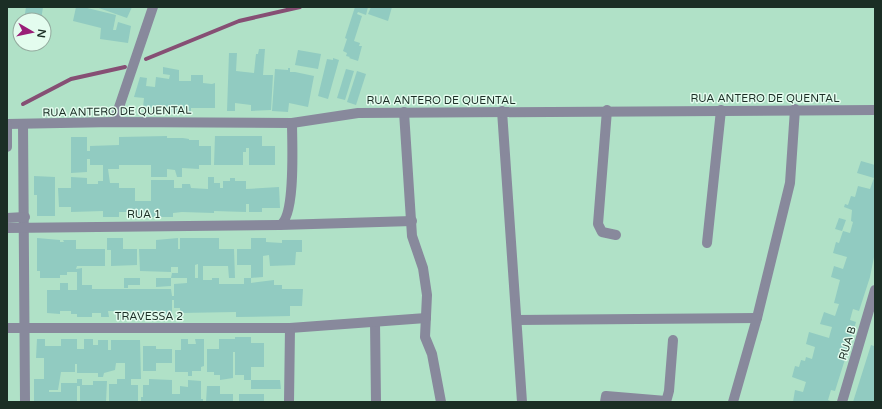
<svg xmlns="http://www.w3.org/2000/svg" width="882" height="409" font-family="'Varela Round',sans-serif">
	<style>
		.lines { fill: none; stroke-linecap: round; stroke-linejoin: round }
		.stream { stroke: #864f74; stroke-width: 4 }
		.building { fill: #91cbc1; fill-rule: evenodd }
		.minor { stroke: #88899c; stroke-width: 10 }
		.labels { text-anchor: middle; stroke-width: 3; stroke-linejoin: round; paint-order: stroke }
		.street-label { font-size: 11px; fill: #1b2e25; stroke: #e3fcee }
	</style>
	<rect width="100%" height="100%" fill="#b0e1c7"/>
	<g class="lines">
		<g class="stream">
			<path d="M146 59 239 21 300 7"/>
			<path d="M23 104 71 79 125 67"/>
		</g>
	</g>
	<g class="building">
		<path d="M26 7H43L41 20H24Z"/>
		<path d="M76 7H83L116 15 113 30H116L118 22 131 26 128 43 100 39 101 28 73 21Z"/>
		<path d="M96 7H132L127 18Z"/>
		<path d="M355 7H368L366 15 358 12 357 14 362 16 354 41 360 43 359 46H362L358 61 349 58 350 57 346 56 347 53 343 51 347 39 345 38Z"/>
		<path d="M371 7H392L388 21 368 14Z"/>
		<path d="M259 49H265L263 75H273L271 110 251 111V105L235 103V111H227L229 53H237L236 71 254 73 256 54H258Z"/>
		<path d="M298 50 321 54 318 69 295 65Z"/>
		<path d="M333 58 339 60 328 99 318 96 327 59 333 60Z"/>
		<path d="M163 67 179 70V81H191V75H203V83L212 84 215 83V108H191V113H179L160 111V108H143L144 98 134 97 140 77 147 78 146 86 155 87 156 77 169 79 170 75 163 74Z"/>
		<path d="M288 68H290V72H295L314 76 308 107 289 103 288 112 272 111 275 69 288 70Z"/>
		<path d="M346 69 354 71 345 100 337 98Z"/>
		<path d="M357 71 366 74 356 105 347 102Z"/>
		<path d="M167 136V138H183L189 139V140H199V146H211V165H199V169L182 168V177H177L175 170 167 169V177H151V165H119V169H108L110 183H119V188H135V201H151V180H174V188H182V184H190L191 188 208 189V177H214V183H220V188H223V181H230V178H235V181H246V189L279 187 280 208H262V212H249V204H246V212L214 211V213L182 212 173 213V217H127V212H119V217H103V211L71 212V207H59L58 188H71V177L87 178V184H98V181H103V165H90V159H87V172L71 173V137H87V151H90V146L119 145V137Z"/>
		<path d="M215 136H262V146H275V165H249V148H246V152H243V165H214Z"/>
		<path d="M861 161 875 165V252L870 277 859 311 853 309 850 320 856 322 849 345 846 351 841 349 839 354 846 356 835 391 831 390 828 400 833 402H793L795 390 803 392 806 382 792 377 795 366 799 367 801 360 805 361 806 357 812 359 815 347 806 344 809 332 829 338 830 334 832 327 820 324 824 312 835 316 839 304 834 303 840 280 831 277 834 266 843 269 847 257 833 253 836 242 839 243 843 231 850 233 853 222 851 221 852 210 844 207 845 204 848 205 851 196 855 197 858 186 870 189 874 178 857 173Z"/>
		<path d="M34 176 55 177V216H37V195H34Z"/>
		<path d="M839 218 846 220 842 231 835 229Z"/>
		<path d="M37 238 60 240V242H64L63 240H76V249H105V266H77L76 269 82 268V285H92V289H171L172 296H174V284L187 283V278H171V286L156 287V278H171L172 273H178V267H171V272L140 271 139 249H156V240L178 238V249H180V238H219V249H234L235 278H229L228 266H203V280H212V278H219V284H244V278H251V265H237V249H251V238H266V242L282 243V240H302V252H296L295 265 270 266 269 255 263 256V277L251 278V283L274 280V285H282V289H303L302 306H290V316L236 317V312L180 313V308H174V300H172V316L163 315V313L156 312V315H140V311H108L109 317H101V313H92V317H77V314H71V311H60V314L47 313V290H60V283H68V290H77V272H67V275H60V278H40V271H37ZM198 264V278H195V265Z"/>
		<path d="M107 238H123V249H137V265L111 266V250H107Z"/>
		<path d="M124 278H140V285H128V288H124Z"/>
		<path d="M235 337H251V343H264V367H251V380H244V375H235V352H233V378L220 380V375H214V372H207V349H219V339H235Z"/>
		<path d="M37 339H45V346H61V339H77V349H84V339H93V345H98V340H108V350H111V340H140L141 379H131V385H138V402H109V384H117V379H125V363H116L115 370 104 373 103 377H98V373H77V364H75V372H61L58 390H49V392H61V383H77V379H82V385H93V381H107L106 402H80V386H77V402H34V379H44V358H36Z"/>
		<path d="M181 339H188V344H196L195 339H204V366L201 367V371H192V376H188V372H175V350H181Z"/>
		<path d="M875 343V402H853L871 345 874 346Z"/>
		<path d="M143 346H156V349H172V363H156V371H143Z"/>
		<path d="M149 379 172 380V394H180V386L188 387V380L201 381V399H203V402H143L141 401V397H143V385H149Z"/>
		<path d="M251 380H280L281 389H251Z"/>
		<path d="M207 386H220V394H233V402H206Z"/>
		<rect x="239" y="394" width="25" height="8"/>
	</g>
	<g class="lines">
		<g class="minor">
			<path d="M607 110 598 224 602 232 616 235"/>
			<path d="M502 111 522 402"/>
			<path d="M404 112 412 236 423 268 427 295 425 337 432 354 441 402"/>
			<path d="M114 122 153 7"/>
			<path d="M7 124 114 122 292 123 358 113 875 110"/>
			<path d="M23 124 25 402"/>
			<path d="M7 147V124"/>
			<path d="M7 218 25 217"/>
			<path d="M280 225C296 216 292 142 292 123"/>
			<path d="M7 228 280 225 412 221"/>
			<path d="M707 243 721 110"/>
			<path d="M517 320 757 318"/>
			<path d="M375 322 376 402"/>
			<path d="M7 328H290L426 318"/>
			<path d="M289 402 290 328"/>
			<path d="M605 402 606 396 666 401"/>
			<path d="M666 402 669 391 673 340"/>
			<path d="M733 402 757 318 790 183 795 109"/>
			<path d="M842 402 875 290"/>
		</g>
	</g>
	<g class="labels">
		<g class="street-label">
			<text x="765" y="102">RUA ANTERO DE QUENTAL</text>
			<text x="441" y="104">RUA ANTERO DE QUENTAL</text>
			<text transform="translate(117 111) rotate(-1)" y="4">RUA ANTERO DE QUENTAL</text>
			<text x="144" y="218">RUA 1</text>
			<text x="149" y="320">TRAVESSA 2</text>
			<text transform="translate(847 343) rotate(-73)" y="4">RUA B</text>
		</g>
	</g>
	<rect width="882" height="409" fill="none" stroke="#1b2e25" stroke-width="16"/>
	<g transform="translate(32 32) rotate(99)"><circle r="19" fill="#e3fcee" stroke="#93aa9e"/>
	<path d="M0-3L7 15L0 10L-7 15Z" fill="#991e77"/>
	<text y="-6" font-size="11" font-weight="bold" text-anchor="middle" fill="#1b2e25">N</text>
	</g>
</svg>
